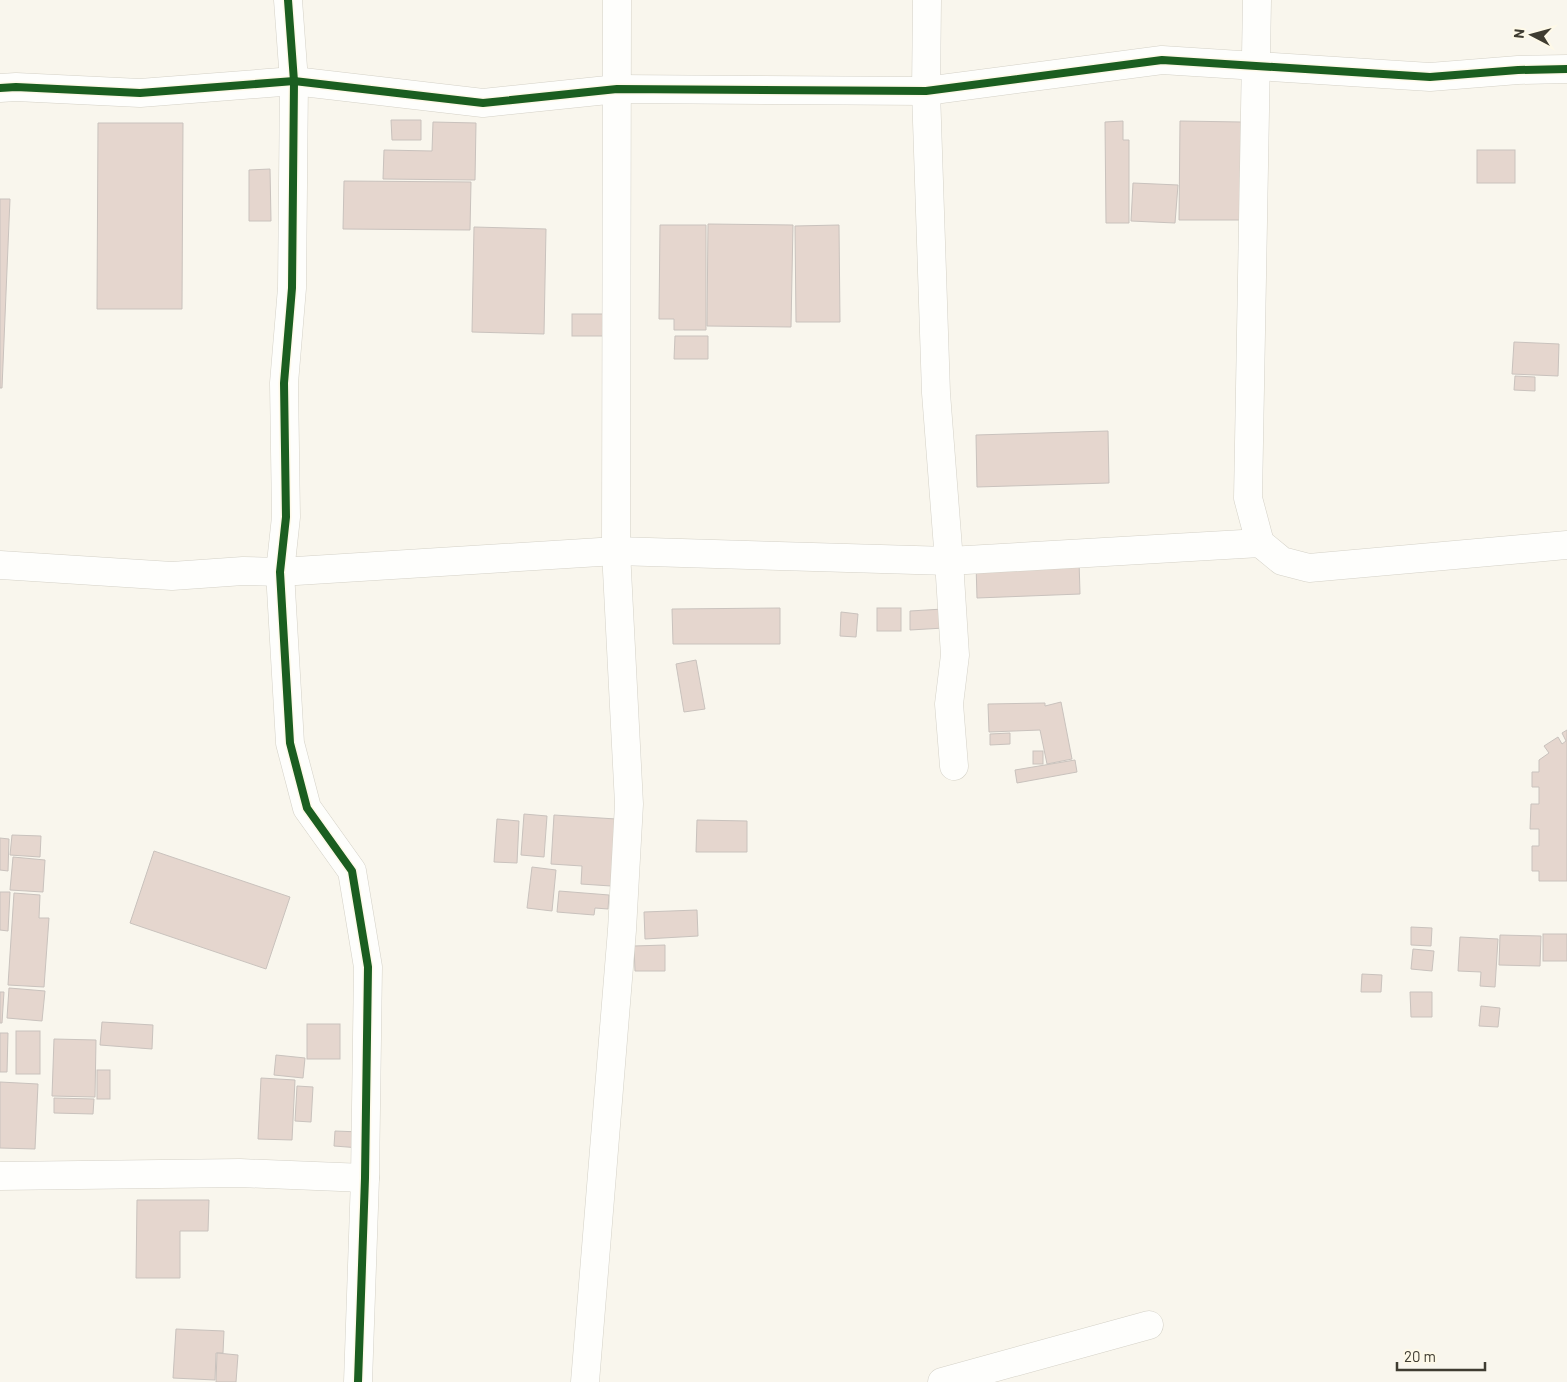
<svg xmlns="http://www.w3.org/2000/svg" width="1567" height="1382" font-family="Barlow,sans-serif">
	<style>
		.building { fill: #e5d6ce; stroke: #c9c2bd }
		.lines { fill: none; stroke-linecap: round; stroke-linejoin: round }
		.minor-casing { stroke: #d4d1c7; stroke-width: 29 }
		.minor { stroke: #fefefc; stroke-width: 28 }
		.cycleway-casing { stroke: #fef9e8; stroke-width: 11 }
		.cycleway { stroke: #1b5e20; stroke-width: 8 }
	</style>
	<rect width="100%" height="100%" fill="#f9f6ed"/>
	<g class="building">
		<path d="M391 120H421V140H392Z"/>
		<path d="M1123 121V140H1129V223H1106L1105 122Z"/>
		<path d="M1180 121 1241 122 1240 220H1179Z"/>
		<path d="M433 122 476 123 475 180 383 179 384 150 432 151Z"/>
		<path d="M98 123H183L182 309H97Z"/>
		<rect x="1477" y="150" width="38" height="33"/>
		<path d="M270 169 271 221H249V170Z"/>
		<path d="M344 181 471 182 470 230 343 229Z"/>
		<path d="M1133 183 1178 185 1175 223 1131 221Z"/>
		<path d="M0 199H10L2 388H0Z"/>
		<path d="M708 224 793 225 791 327 707 326Z"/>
		<path d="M660 225H706V330H674V319H659Z"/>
		<path d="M839 225 840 322H796L795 226Z"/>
		<path d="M474 227 546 229 544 334 472 332Z"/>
		<rect x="572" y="314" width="38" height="22"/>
		<path d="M675 336H708V359H674Z"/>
		<path d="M1514 342 1559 344 1558 376 1512 374Z"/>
		<path d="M1515 376 1535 377V391L1514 390Z"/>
		<path d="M1108 431 1109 483 977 487 976 435Z"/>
		<path d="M1079 560 1080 594 977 598 976 564Z"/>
		<path d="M780 608V644H673L672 609Z"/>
		<rect x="877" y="608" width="24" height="23"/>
		<path d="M943 609 944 628 910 630V611Z"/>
		<path d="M841 612 858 614 856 637 840 636Z"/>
		<path d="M696 660 705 709 684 712 676 664Z"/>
		<path d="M1061 702 1072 759 1047 764 1040 730 989 732 988 704 1045 703V706Z"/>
		<path d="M1567 730V881H1539V871H1532V846H1539V829H1530L1531 804H1539V787H1532V772H1539V760L1549 753 1544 746 1558 737 1562 744 1566 741 1562 733Z"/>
		<path d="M1010 733V744L990 745V734Z"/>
		<rect x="1033" y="751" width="10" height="13"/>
		<path d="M1075 760 1077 772 1017 783 1015 770Z"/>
		<path d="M524 814 547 816 544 857 521 855Z"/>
		<path d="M554 815 616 819 611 886 581 884 582 866 551 864Z"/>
		<path d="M497 819 519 821 517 863 494 862Z"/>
		<path d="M697 820 747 821V852H696Z"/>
		<path d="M12 835 41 836 40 857 10 855Z"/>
		<path d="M0 838 9 839 8 871 0 870Z"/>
		<path d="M154 851 290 897 266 969 130 923Z"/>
		<path d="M13 857 45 860 43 892 10 890Z"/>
		<path d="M532 867 556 870 552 911 527 908Z"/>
		<path d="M559 891 609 895 608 909 595 908 594 915 557 912Z"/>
		<path d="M0 892H10L8 931 0 930Z"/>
		<path d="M14 893 40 895 39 918H49L44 987 8 985Z"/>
		<path d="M697 910 698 936 645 939 644 912Z"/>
		<path d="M1411 927 1432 928 1431 946 1411 945Z"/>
		<rect x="1543" y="934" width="24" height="27"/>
		<path d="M1500 935 1541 936 1540 966 1499 965Z"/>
		<path d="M1460 937 1498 939 1495 987 1480 986 1481 972 1458 971Z"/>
		<path d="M665 945V971H635L634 946Z"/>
		<path d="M1413 949 1434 951 1432 971 1411 969Z"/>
		<path d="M1362 974 1382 975 1381 992H1361Z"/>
		<path d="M9 988 45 991 42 1021 7 1018Z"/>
		<path d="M0 992H4L2 1023H0Z"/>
		<path d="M1410 992H1432V1017H1411Z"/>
		<path d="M1481 1006 1500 1008 1498 1027 1479 1026Z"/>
		<path d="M102 1022 153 1025 152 1049 100 1045Z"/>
		<rect x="307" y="1024" width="33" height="35"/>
		<rect x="16" y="1031" width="24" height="43"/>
		<path d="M0 1033H8L7 1072H0Z"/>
		<path d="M54 1039 96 1040 95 1097 52 1096Z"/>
		<path d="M276 1055 305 1058 303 1078 274 1075Z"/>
		<rect x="97" y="1070" width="13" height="29"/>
		<path d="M261 1078 295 1080 292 1140 258 1139Z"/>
		<path d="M0 1082 38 1084 35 1149 0 1148Z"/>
		<path d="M297 1086 313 1087 311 1122 295 1121Z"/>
		<path d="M54 1098 94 1099 93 1114 54 1113Z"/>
		<path d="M335 1131 361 1132 360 1148 334 1146Z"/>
		<path d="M137 1200H209L208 1231H180V1278H136Z"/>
		<path d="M176 1329 224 1331 223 1353H216L215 1380 173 1378Z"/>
		<path d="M217 1353 238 1355 236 1382H216Z"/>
	</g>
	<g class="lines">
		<g class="minor-casing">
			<g id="minor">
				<path d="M288 0 294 81 292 288 284 383 286 517 280 572 290 743 307 808 352 871 368 967 365 1178 358 1382"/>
				<path d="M927 0 926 91 936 393 949 561 955 655 949 704 954 766"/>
				<path d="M1257 0 1248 498 1260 543 1282 561 1309 568 1567 545"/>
				<path d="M0 88 16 87 140 93 294 81 483 103 617 89 926 91 1162 60 1430 77 1518 70 1567 69"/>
				<path d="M0 565 172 576 243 571 280 572 616 551 949 561 1260 543"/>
				<path d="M0 1176 240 1173 365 1178"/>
				<path d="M585 1382 622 930 629 804 616 551 617 0"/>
				<path d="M942 1382 1149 1325"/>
			</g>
		</g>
		<use href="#minor" class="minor"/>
		<g class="cycleway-casing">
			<g id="cycleway">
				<path d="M288 0 294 81 292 288 284 383 286 517 280 572 290 743 307 808 352 871 368 967 365 1178 358 1382"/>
				<path d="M0 88 16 87 140 93 294 81 483 103 617 89 926 91 1162 60 1430 77 1518 70 1567 69"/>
			</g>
		</g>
		<use href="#cycleway" class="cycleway"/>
	</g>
	<g transform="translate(1532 35) rotate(276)" stroke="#fef9e8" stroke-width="4" paint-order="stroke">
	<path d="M0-4L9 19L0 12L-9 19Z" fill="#3f3c31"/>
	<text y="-8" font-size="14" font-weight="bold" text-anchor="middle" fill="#3f3c31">N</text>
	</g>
	<path d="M1397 1362v8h88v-8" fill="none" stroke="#3f3c31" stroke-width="2.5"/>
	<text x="1404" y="1362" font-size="15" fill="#3f3c31" stroke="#fef9e8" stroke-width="4" paint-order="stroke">20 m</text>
</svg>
